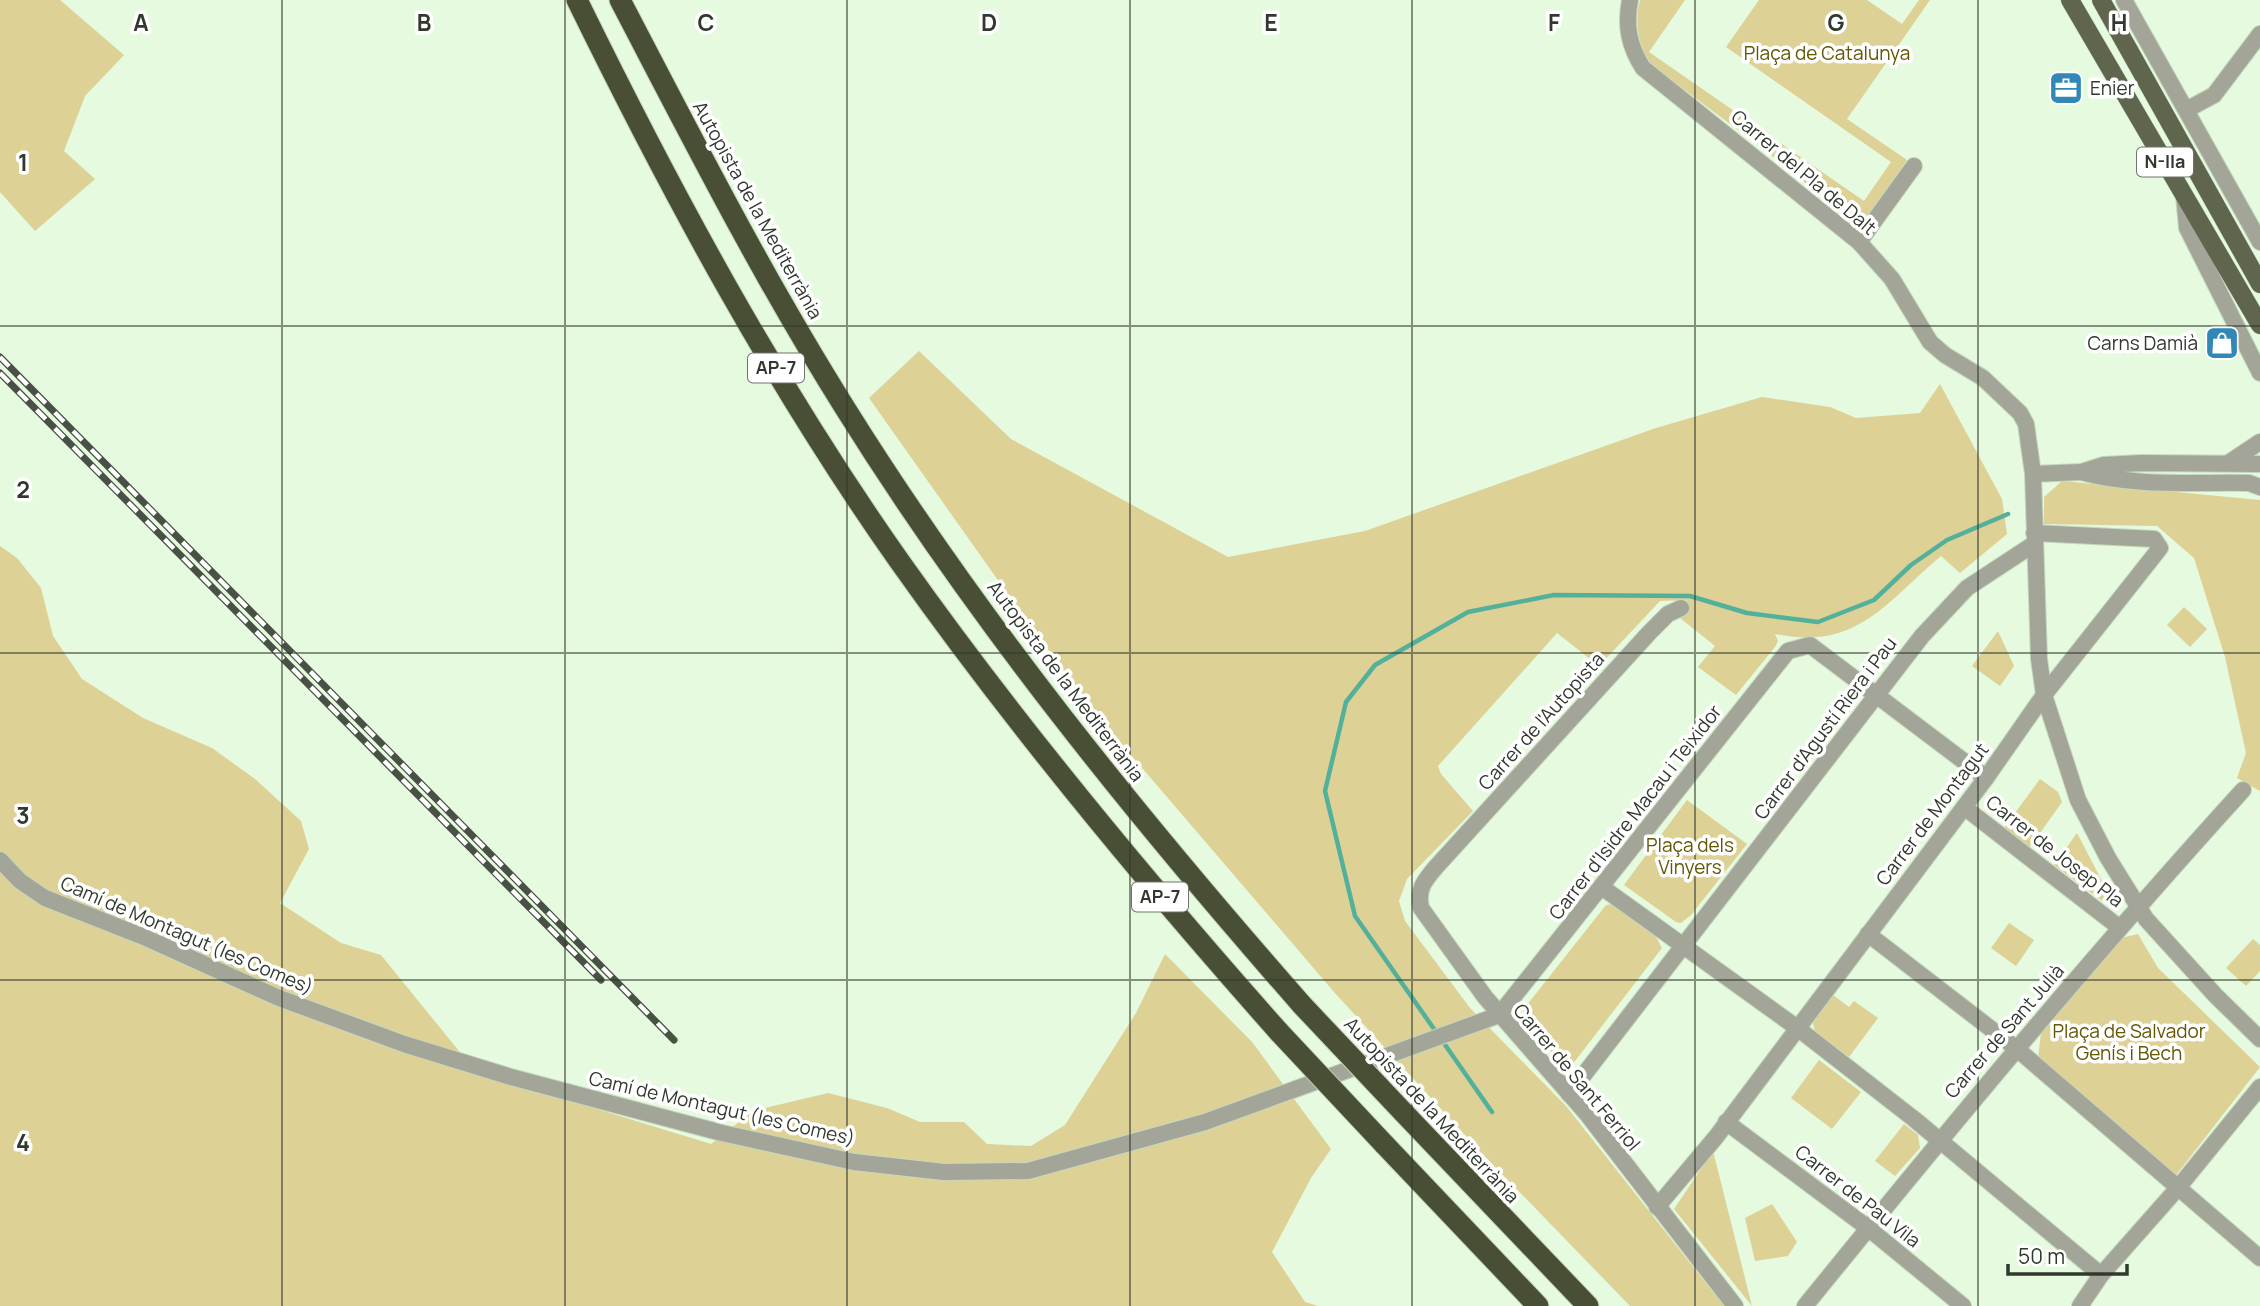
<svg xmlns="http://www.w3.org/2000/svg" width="2260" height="1306" font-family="Manrope,sans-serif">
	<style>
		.green { fill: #ddd196 }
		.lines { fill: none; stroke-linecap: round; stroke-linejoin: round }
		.stream { stroke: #53b19b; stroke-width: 4.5 }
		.street-casing { stroke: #c5d7be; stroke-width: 18 }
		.primary-casing { stroke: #c5d7be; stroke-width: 19 }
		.highway-casing { stroke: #c5d7be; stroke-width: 23 }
		.street { stroke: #a2a598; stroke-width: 16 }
		.primary { stroke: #60654e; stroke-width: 18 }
		.highway { stroke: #494f34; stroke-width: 21 }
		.rail-casing { stroke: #475144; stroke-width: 7 }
		.rail { stroke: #fff; stroke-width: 4.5; stroke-dasharray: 13; stroke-linecap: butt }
		.highway-bridge-casing { stroke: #c5d7be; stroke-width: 23; stroke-linecap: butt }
		.highway-bridge { stroke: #494f34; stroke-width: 21 }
		.grid { fill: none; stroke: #31392e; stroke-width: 2; stroke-opacity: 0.55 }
		.labels { text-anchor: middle; stroke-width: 7; stroke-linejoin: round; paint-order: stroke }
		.shield { fill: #fff; stroke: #6f746d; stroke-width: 2 }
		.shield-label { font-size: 18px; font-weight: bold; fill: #31392e }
		.park-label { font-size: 19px; fill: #635604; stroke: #fff }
		.poi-label { font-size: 19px; fill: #31392e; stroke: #fff; text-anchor: start }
		.street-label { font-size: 19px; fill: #31392e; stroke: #fff }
		.grid-label { font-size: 23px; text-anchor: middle; font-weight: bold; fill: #31392e; stroke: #fff; stroke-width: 7; stroke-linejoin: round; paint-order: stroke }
	</style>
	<rect width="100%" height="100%" fill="#e5fade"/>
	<g class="green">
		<path d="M0 0H60L124 55 85 96 64 151 95 179 35 231 0 192Z"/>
		<path d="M1640 0H1685L1649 52 1864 201 1891 162 1726 47 1759 0H1867L1902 24 1919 0H1930L1847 119 1907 160 1870 214 1856 221 1844 216 1783 164 1653 66C1638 48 1634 22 1640 0Z"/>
		<path d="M919 351 1011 439 1228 557 1365 531 1656 428 1762 397 1830 407 1856 418 1920 413 1940 384 2002 499 2007 534 1960 573 1941 556C1885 603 1857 651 1775 634L1778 641 1775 647 1736 695 1698 667 1715 646 1675 614 1687 600 1660 601 1599 666 1557 633 1438 766 1441 774 1473 811 1407 879 1399 901 1405 921 1470 1008 1566 1106 1724 1306H1630L1475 1146 1334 992 1113 734 1036 634 869 398Z"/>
		<path d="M2062 481 2260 500V791L2237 778 2246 753 2225 657 2194 558 2157 526 2044 524V497Z"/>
		<path d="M0 546 17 558 41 588 53 636 82 679 143 718 212 748 255 779 301 821 309 849 280 903 341 943 381 955 476 1072 711 1144 753 1111 828 1093 887 1108 920 1122H964L987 1144 1031 1146 1065 1125 1136 1013 1165 954 1252 1042 1331 1149 1311 1178 1272 1252 1305 1302 1318 1306H0Z"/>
		<path d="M2184 607 2207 629 2190 647 2167 625Z"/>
		<path d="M1998 631 2014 666 2000 686 1972 666Z"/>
		<path d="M2040 779 2058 792 2062 802 2030 847 2004 828Z"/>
		<path d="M1687 800 1747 844 1691 915 1681 923 1676 922 1624 885Z"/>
		<path d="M2077 833 2114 904 2109 906 2054 865Z"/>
		<path d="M1613 904 1655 935 1662 948 1572 1065H1562L1523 1017V1010L1606 905Z"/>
		<path d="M2009 923 2034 940 2016 966 1991 948Z"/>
		<path d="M2138 934 2158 968 2260 1067 2173 1179 2038 1059 2041 1033 2113 940Z"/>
		<path d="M2253 939 2260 945V971L2246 986 2226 968Z"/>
		<path d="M1833 995 1849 1007 1854 1001 1878 1018 1849 1057 1815 1032 1813 1023Z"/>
		<path d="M1819 1060 1861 1092 1832 1129 1791 1098Z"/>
		<path d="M1904 1124 1918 1135 1920 1148 1895 1176 1875 1161Z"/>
		<path d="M1713 1151 1752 1306 1674 1209Z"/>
		<path d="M1772 1204 1797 1242 1788 1256 1755 1261 1745 1218Z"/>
	</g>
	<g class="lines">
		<path class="stream" d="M1492 1112 1355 916 1325 791 1346 702 1375 665 1468 612 1554 595 1690 596 1747 613 1818 622 1874 600 1911 565 1947 540 2008 514"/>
		<g class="street-casing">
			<g id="street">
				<path d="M1630 0C1625 26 1629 46 1643 68L1859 242 1892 279 1930 342 1945 355 1983 378 2020 413 2026 424 2033 474 2039 659 2044 695 2078 800 2108 858 2146 919 2216 996 2260 1039"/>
				<path d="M2124 0 2260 242"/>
				<path d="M2188 109 2214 95 2260 34"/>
				<path d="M2184 196 2187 228 2260 373"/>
				<path d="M1859 242 1914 166"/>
				<path d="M2230 462 2260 442"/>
				<path d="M2081 472C2135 487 2193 482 2249 483L2260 487"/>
				<path d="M2033 474 2081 472 2103 465 2141 463 2260 464"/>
				<path d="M1681 608 1668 614 1649 633 1436 867C1424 881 1417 889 1421 908L1485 997 1587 1114 1735 1306"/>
				<path d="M1964 807 2120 928"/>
				<path d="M0 860 20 881 45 898 144 937 279 998 404 1044 511 1077 722 1133 854 1162 944 1172 1028 1171 1205 1122 1499 1015 1788 651 1810 645 1986 778"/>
				<path d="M1603 888 1796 1027 1914 1119 2101 1275"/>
				<path d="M1868 934 2017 1049 2260 1258"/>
				<path d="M1569 1094 1922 636 1967 588 2034 544"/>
				<path d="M1726 1122 1868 1228 1963 1306"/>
				<path d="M1657 1207 1716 1137 1986 778 2044 695 2160 548 2154 539 2034 533"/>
				<path d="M1805 1306C1947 1131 2091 957 2243 790"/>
				<path d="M2080 1306 2101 1275 2177 1189 2260 1087"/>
			</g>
		</g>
		<g class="primary-casing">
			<g id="primary">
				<path d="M2070 0 2260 325"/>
				<path d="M2101 0 2260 284"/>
			</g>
		</g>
		<g class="highway-casing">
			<g id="highway">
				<path d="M577 0C672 194 775 385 900 562 1016 726 1145 881 1279 1032"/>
				<path d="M620 0C692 138 762 276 845 408 978 621 1137 817 1302 1005"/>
				<path d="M1403 1112 1588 1306"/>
				<path d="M1384 1144 1538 1306"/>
			</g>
		</g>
		<use href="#street" class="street"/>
		<use href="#primary" class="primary"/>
		<use href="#highway" class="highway"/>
		<g class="rail-casing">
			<g id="rail">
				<path d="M0 357 674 1040"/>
				<path d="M0 373 601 980"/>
			</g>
		</g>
		<use href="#rail" class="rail"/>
		<g class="highway-bridge-casing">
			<g id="highway-bridge">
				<path d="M1302 1005 1403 1112"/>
				<path d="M1279 1032 1384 1144"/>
			</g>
		</g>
		<use href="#highway-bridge" class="highway-bridge"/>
	</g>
	<path class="grid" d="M282 0V1306M565 0V1306M847 0V1306M1130 0V1306M1412 0V1306M1695 0V1306M1978 0V1306M0 326H2260M0 653H2260M0 980H2260"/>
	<defs>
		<g id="office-square" transform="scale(1.75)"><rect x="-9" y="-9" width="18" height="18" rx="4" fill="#3188b7" stroke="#fff"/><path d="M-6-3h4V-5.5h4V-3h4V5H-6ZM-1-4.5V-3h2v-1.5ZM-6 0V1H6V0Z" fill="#fff"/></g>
		<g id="shop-square" transform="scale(1.75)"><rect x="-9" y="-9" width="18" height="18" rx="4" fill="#3188b7" stroke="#fff"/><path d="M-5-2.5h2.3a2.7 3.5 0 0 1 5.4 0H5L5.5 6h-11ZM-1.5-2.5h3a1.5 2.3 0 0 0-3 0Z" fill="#fff"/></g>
	</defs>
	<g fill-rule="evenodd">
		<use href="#office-square" x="2066" y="88"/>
		<use href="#shop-square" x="2222" y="343"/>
	</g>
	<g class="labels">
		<g class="shield">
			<rect x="2137" y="147.5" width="56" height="29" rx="5"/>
			<rect x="748" y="353.5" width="56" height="29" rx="5"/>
			<rect x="1132" y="882.5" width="56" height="29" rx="5"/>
		</g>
		<g class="shield-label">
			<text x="2165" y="168">N-IIa</text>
			<text x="776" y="374">AP-7</text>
			<text x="1160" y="903">AP-7</text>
		</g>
		<g class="park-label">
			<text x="1827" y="60">Plaça de Catalunya</text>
			<text x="1690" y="852">Plaça dels<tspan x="1690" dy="22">Vinyers</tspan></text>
			<text x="2129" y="1038">Plaça de Salvador<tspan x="2129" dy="22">Genís i Bech</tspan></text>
		</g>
		<g class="poi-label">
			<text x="2090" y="95">Enier</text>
			<text x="2198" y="350" text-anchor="end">Carns Damià</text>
		</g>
		<g class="street-label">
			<text transform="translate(1804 172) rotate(40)" y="7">Carrer del Pla de Dalt</text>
			<text transform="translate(758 210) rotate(61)" y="7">Autopista de la Mediterrània</text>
			<text transform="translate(1066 681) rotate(53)" y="7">Autopista de la Mediterrània</text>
			<text transform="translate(1541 721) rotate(-48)" y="7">Carrer de l'Autopista</text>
			<text transform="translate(1825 728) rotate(-53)" y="7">Carrer d'Agustí Riera i Pau</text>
			<text transform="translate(1635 812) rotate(-52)" y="7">Carrer d'Isidre Macau i Teixidor</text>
			<text transform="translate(1932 814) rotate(-53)" y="7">Carrer de Montagut</text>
			<text transform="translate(2055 851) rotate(38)" y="7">Carrer de Josep Pla</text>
			<text transform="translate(187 935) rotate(23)" y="7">Camí de Montagut (les Comes)</text>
			<text transform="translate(2004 1031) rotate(-49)" y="7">Carrer de Sant Julià</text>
			<text transform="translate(1577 1077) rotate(50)" y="7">Carrer de Sant Ferriol</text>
			<text transform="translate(722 1108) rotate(13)" y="7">Camí de Montagut (les Comes)</text>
			<text transform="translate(1432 1110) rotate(47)" y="7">Autopista de la Mediterrània</text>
			<text transform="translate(1858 1196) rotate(38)" y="7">Carrer de Pau Vila</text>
		</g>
	</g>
	<g class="grid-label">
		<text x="141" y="31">A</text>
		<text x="424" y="31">B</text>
		<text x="706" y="31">C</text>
		<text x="989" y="31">D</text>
		<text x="1271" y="31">E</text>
		<text x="1554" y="31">F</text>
		<text x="1836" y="31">G</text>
		<text x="2119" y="31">H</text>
		<text x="23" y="171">1</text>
		<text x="23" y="498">2</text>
		<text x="23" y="824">3</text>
		<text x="23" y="1151">4</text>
	</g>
	<path d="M2008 1264v10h119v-10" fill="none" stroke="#31392e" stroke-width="3.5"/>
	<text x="2018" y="1264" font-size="21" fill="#31392e" stroke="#ffffff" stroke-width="5" paint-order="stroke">50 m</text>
</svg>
